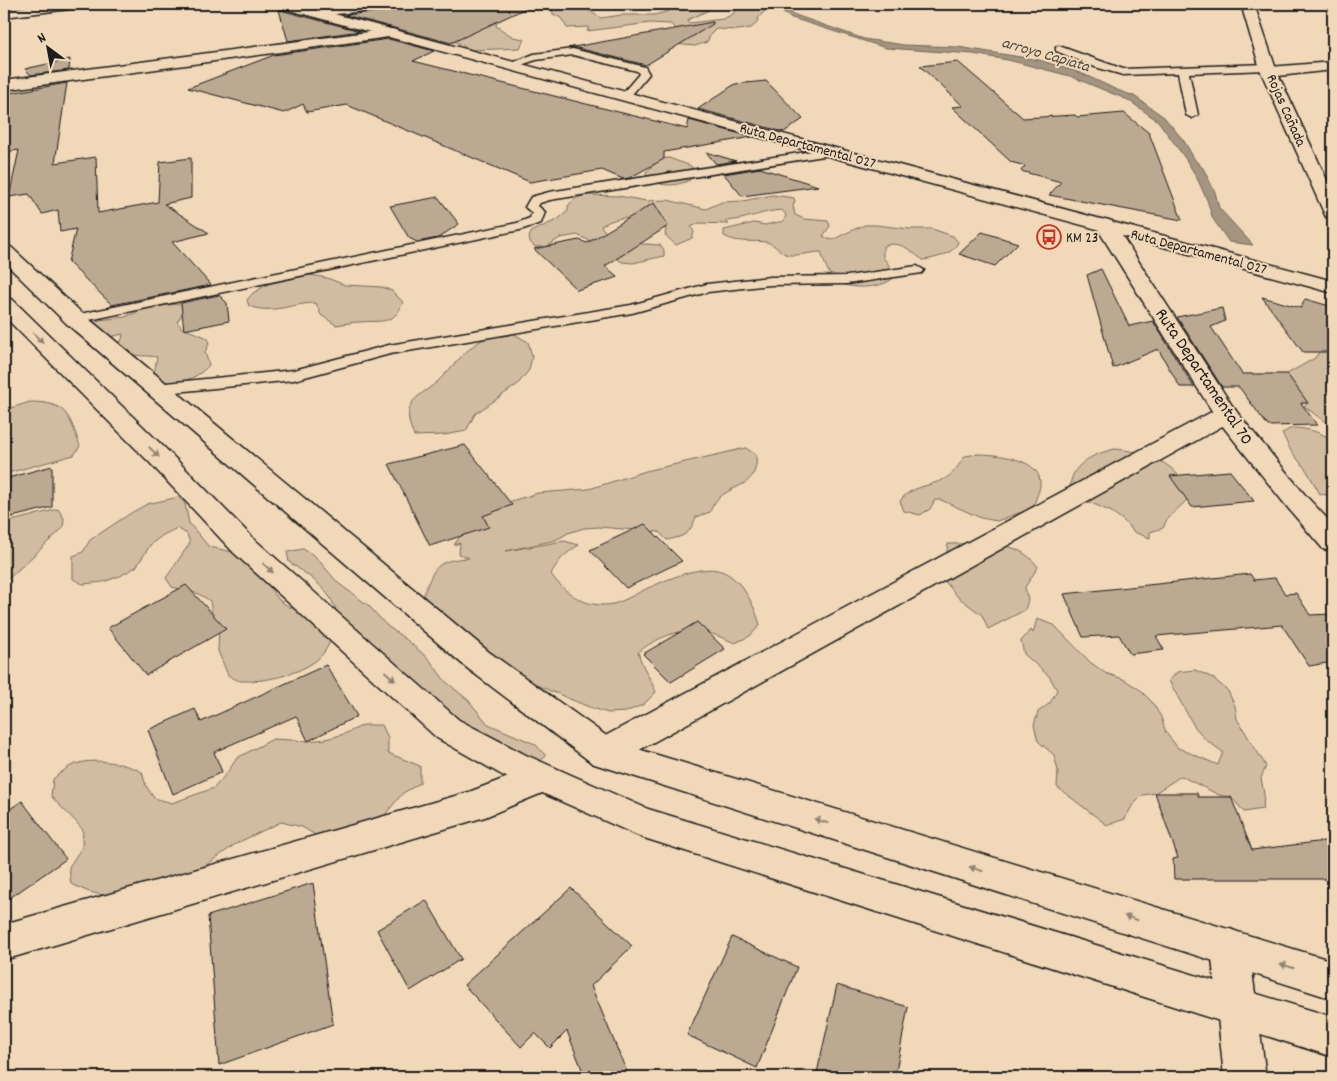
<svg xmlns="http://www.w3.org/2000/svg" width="1337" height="1081" font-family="Dekko,sans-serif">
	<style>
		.green { fill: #d1bca1; stroke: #766c5e }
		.water { fill: #a49581; stroke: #6e6559 }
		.building { fill: #bca992; stroke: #1c1c1c }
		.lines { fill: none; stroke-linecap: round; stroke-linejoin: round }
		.service-casing { stroke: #1c1c1c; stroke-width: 3 }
		.minor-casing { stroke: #1c1c1c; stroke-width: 3 }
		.tertiary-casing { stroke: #1c1c1c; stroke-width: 3 }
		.secondary-casing { stroke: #1c1c1c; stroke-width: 3 }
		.primary-casing { stroke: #1c1c1c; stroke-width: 3 }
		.service { fill: #f0d8b8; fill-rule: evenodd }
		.minor { fill: #f0d8b8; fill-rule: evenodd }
		.tertiary { fill: #f0d8b8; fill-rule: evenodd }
		.secondary { fill: #f0d8b8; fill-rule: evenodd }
		.primary { fill: #f0d8b8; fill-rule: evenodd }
		.oneway { fill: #918372 }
		.labels { text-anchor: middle; stroke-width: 4; stroke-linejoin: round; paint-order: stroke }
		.far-street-label { font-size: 15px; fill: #1c1c1c; stroke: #f0d8b8 }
		.far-poi-label { font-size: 15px; fill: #1c1c1c; stroke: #f0d8b8; text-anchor: start }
		.far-water-label { font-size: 16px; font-style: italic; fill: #4c463f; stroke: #f0d8b8 }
		.street-label { font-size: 18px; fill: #1c1c1c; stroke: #f0d8b8 }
	</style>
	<rect width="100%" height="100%" fill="#f0d8b8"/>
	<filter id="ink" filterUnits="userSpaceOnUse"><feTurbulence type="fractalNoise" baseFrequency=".02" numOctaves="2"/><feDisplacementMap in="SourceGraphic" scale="10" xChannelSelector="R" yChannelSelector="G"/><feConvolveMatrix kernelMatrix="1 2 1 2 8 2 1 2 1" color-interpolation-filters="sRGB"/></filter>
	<g filter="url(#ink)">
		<g class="green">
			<path d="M444 4H518H514L498 15 496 26 513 37 524 39 520 48 472 50 452 40Z"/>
			<path d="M527 4H578L601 18 622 15H654L669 11 675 6H689L709 10 687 20 690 23 723 19 733 14 736 9 752 4 765 5 766 10 759 17 756 24 751 28 738 30 716 29 711 34 707 42 695 46 674 44 676 30 671 24 650 23 587 31 589 27 567 28 561 18 553 14 552 9H534Z"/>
			<path d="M669 158 691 166 694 170 690 180C675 187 659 187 647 177L646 172 660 159Z"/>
			<path d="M587 195 618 196 647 201 667 200 706 209 722 202 743 201 773 195 794 198 795 201 793 206 795 215 804 219 828 221 830 226 823 236 832 240 855 229 865 225H876L910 229H932L953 236 958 242C953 255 936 258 923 260 909 250 901 240 883 246V257L896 275C887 289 847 291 835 280 827 273 824 261 821 252 810 252 800 256 790 255 780 254 776 244 766 242 751 240 739 244 724 236V230L754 223 765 225 784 221 786 215 782 210C762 211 747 220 725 221L729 224 699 223 691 227 694 232 692 238 676 245 665 235 666 229C640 222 627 210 601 226L613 242 660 245 664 250V256L633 263 622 262 595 243 577 235 560 238 546 247H535L530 242 529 237 532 231 557 220 568 211V206C573 199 578 197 587 195Z"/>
			<path d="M304 274 327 278 345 285 382 287 392 291 403 302C394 326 381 320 360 322 352 322 344 324 336 325L321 315 316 303C293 303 272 315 249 306L247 300 253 293 280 277Z"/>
			<path d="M185 303 186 308 177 322 182 328 208 338 209 344 205 352 209 365C196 380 179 383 160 385L153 379 157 357C137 354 135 359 118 347L122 339 123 334 110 337 89 325 99 320 125 317 147 308Z"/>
			<path d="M511 332 528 342 532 356 529 370 517 385 475 414 466 431 444 435 414 436C410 426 405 414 412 403 417 395 429 389 436 383 462 359 472 335 511 332Z"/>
			<path d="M1329 338 1333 339V425L1325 422 1304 406 1308 403C1298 396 1288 386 1287 374L1315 358 1319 352 1316 347Z"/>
			<path d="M30 402C67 402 69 415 80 446L74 455 4 474V410Z"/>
			<path d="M1292 428C1308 428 1319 432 1333 440V496L1320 494 1307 471 1291 451 1282 433Z"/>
			<path d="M746 448 756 455C760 495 720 480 710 512L696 517C689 535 685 536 667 540L659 532 599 527 584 528 568 533 556 540 506 551 564 541 579 545C566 553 558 560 551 574 565 594 587 609 613 604 625 601 637 593 648 588 667 580 700 564 721 571 742 578 755 607 760 625L750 636 735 643C725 639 715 634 705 632 682 626 655 639 638 652 642 667 650 678 656 692L644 704 626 712 608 713 589 707 527 681 421 601C434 570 432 560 469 558L459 554 460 543 454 545 461 535 480 515 508 502 538 493 589 489 646 471Z"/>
			<path d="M1115 449C1138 451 1163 457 1179 476 1184 482 1186 491 1189 498L1167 519 1163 528 1150 532V538L1134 532 1124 521 1112 512 1082 499 1070 491C1069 465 1092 454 1115 449Z"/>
			<path d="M978 454C995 454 1038 458 1040 481 1041 490 1035 499 1033 508L997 521 981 518 941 500H935L930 509 920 515 904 511 900 501C910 486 929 487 944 479 954 475 959 464 965 456Z"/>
			<path d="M179 497 185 504 189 523 209 547 238 553 263 577 278 599 289 607 321 617 332 637C328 647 323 656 314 662 296 675 264 682 242 681 237 681 232 677 228 675L218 651 219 625 212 614 210 601 199 594 172 587 166 578 190 543 187 534 177 528 163 535 151 544 136 567 120 576 103 582 83 584 73 579V556L83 552 90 540 131 513 147 504Z"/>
			<path d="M58 509 64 518 63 528 4 583V523Z"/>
			<path d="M948 544C981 544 1016 537 1038 567L1025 587 1028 600 1025 610 988 629 982 615 958 597 943 579Z"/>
			<path d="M303 549 315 556 338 583 369 606 386 625 408 641 429 659 445 681 468 700 488 724 535 744 546 756 532 768 498 757 337 614C331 589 309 576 289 562L287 552Z"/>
			<path d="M1037 619 1054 625 1090 662 1105 673 1123 679 1139 689 1152 702 1161 717 1166 733 1178 748 1218 765 1223 752 1206 740 1194 726 1169 681 1177 672 1195 670 1213 678 1228 691 1235 706 1237 719 1266 766 1261 778 1264 794 1263 809 1244 812 1231 797 1219 795 1181 776 1155 793 1143 795 1132 806 1125 819 1107 825 1057 787 1058 771 1054 755 1038 741 1034 725 1038 712 1050 703 1057 690 1049 676 1024 654 1021 641 1031 630 1033 633Z"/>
			<path d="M364 725H382L388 738V753L420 766V783L403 793 378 823 317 836 302 827 281 822 237 843 198 871 108 896 89 892 71 884 69 867 82 847 83 830C73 817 61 808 51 796L53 779C58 775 64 770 69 767 88 756 123 762 142 772L146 786 154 798 172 803 214 788 227 773 237 758 273 739 308 741 326 739 344 734Z"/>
		</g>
		<path class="water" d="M777 4H786L791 13 801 17 864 39 904 45 958 47 1039 60 1081 73 1117 90 1134 96 1164 117 1184 141 1195 160 1203 168 1215 192 1219 208 1253 245 1229 242 1213 219 1207 200 1196 176 1185 158 1158 121 1128 100 1070 76 1008 60 973 54 886 48 789 17 781 11Z"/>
		<g class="building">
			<path d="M410 4H535L451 43 345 15 403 9Z"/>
			<path d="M279 10H280L360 31 288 41Z"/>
			<path d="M713 22V24L646 65 573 47 568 48Z"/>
			<path d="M389 39 434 51 413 61 687 129 689 120 752 137 664 152V159L629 178 623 179 602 170 530 182 347 105 307 112 303 104 284 113 188 88 274 55Z"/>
			<path d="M70 59 69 70 31 75 25 69Z"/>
			<path d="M958 62 1023 118 1075 115 1077 117 1124 113 1149 133 1182 220 1049 195 1061 182 1021 171 1025 166 1011 162 952 107 963 106 920 66Z"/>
			<path d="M766 81 803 119 784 132 698 109 735 84Z"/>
			<path d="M67 83 55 163 96 157 98 213 158 202 160 162 191 158V198L164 204 209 233 172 242 211 285 112 305 68 262 76 229 60 232 58 210 42 214 29 194 9 197 19 150 4 152V94Z"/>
			<path d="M706 152 736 161 716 164Z"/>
			<path d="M760 168 818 186 742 196 724 174Z"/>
			<path d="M438 197 459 224 438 238 417 242 409 238 390 206Z"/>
			<path d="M654 203 668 226 605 266 618 277 577 290 534 249 579 240 587 243Z"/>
			<path d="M982 232 1018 243 995 266 959 254Z"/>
			<path d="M1101 269 1129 326 1153 321 1194 387H1180L1158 349 1113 368 1087 275Z"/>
			<path d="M219 295 227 303 229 321 184 330 181 303Z"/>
			<path d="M1262 297 1301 308 1305 299 1333 307V352H1303Z"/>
			<path d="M1222 308 1225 321 1211 327 1242 374H1287L1308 403H1301L1317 425 1268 426 1239 387H1222L1177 317Z"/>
			<path d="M465 445 512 505 483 516 489 527 430 546 389 464Z"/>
			<path d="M52 466V507L4 519V479Z"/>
			<path d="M1230 471 1254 501 1192 507 1170 476Z"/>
			<path d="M645 524 682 561 626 588 590 550Z"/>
			<path d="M1250 574 1254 580 1275 578 1285 594 1296 593 1310 615 1333 614V662L1309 666 1282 625 1156 636 1164 650 1130 654 1119 635 1083 637 1064 594Z"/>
			<path d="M186 585 226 629 146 675 108 628Z"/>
			<path d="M697 622 725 649 671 682 643 654Z"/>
			<path d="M326 665 357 716 308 741 296 716 214 752 222 772 173 794 148 730 195 709 201 722Z"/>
			<path d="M1155 793H1197L1198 797H1231L1252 850 1333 840V879H1174L1173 859 1178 858Z"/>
			<path d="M22 801 66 859 4 902V813Z"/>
			<path d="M313 883 333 1024 219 1065 208 916Z"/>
			<path d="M571 888 632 946 591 986 629 1077H585L567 1031 550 1048 535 1033 521 1047 464 985Z"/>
			<path d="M426 900 461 959 410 991 377 930Z"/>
			<path d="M732 937 797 967 757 1068 687 1035Z"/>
			<path d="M837 985 908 1007 895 1077H816Z"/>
		</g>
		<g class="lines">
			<g class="service-casing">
				<g id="service">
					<path d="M379 4H408L403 7 317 16 312 13 317 10Z"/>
					<path d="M1059 46 1123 69 1267 64 1272 67 1267 70 1189 73 1198 115 1192 118 1186 115 1178 73 1123 75 1095 67 1056 51V47Z"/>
					<path d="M573 49 645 67 649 74 629 98 625 99 620 96 639 74 637 71 573 55 536 60 512 68 507 65 534 54Z"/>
					<path d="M832 148 838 152 836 154 550 200 540 203 538 206 545 212 541 223 520 230 75 323 70 322 68 319 70 316 75 315 517 223 530 218 532 213 525 207 531 197 549 192Z"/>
					<path d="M917 266 924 270 922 273 847 284 770 285 708 292 632 313 390 354 294 380 156 394 150 392 148 389 150 386 156 384 294 370 389 345 631 305 707 284 770 277 847 276Z"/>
				</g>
			</g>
			<g class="minor-casing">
				<g id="minor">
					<path d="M47 4H85L78 8 4 17V9Z"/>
					<path d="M391 29 396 30 398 33 396 36 4 90V80Z"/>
					<path d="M1333 62V70L1269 77 1264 75 1261 72 1264 69 1269 67Z"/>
					<path d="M1226 407 1235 409 1238 414 1235 419 616 763 604 767 592 763 587 753 592 743 1217 409Z"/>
					<path d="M542 764 554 768 559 778 554 788 485 817 4 960V924L469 792Z"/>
					<path d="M1230 929 1244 935 1249 948 1266 1077H1224L1211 948 1216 935Z"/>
				</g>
			</g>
			<g class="tertiary-casing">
				<g id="tertiary">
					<path d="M4 245 11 247 83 314 489 652 615 742 1333 961V999L592 763 467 668 67 324 4 262Z"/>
					<path d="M4 298 12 299 169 452 254 539 459 720 526 755 648 809 1333 1017V1057L641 837 502 775 437 738 234 553 151 464 4 316Z"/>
				</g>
			</g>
			<g class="secondary-casing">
				<g id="secondary">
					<path d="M1241 4H1254L1277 72 1333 193V219L1326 217 1324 213 1261 72Z"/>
					<path d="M1105 219 1112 221 1115 225 1235 410 1306 496 1333 525V552L1323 549 1288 508 1217 419 1095 225 1098 221Z"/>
				</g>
			</g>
			<g class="primary-casing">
				<path id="primary" d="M276 4H297L1333 281V293L278 7Z"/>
			</g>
			<use href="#service" class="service"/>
			<use href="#minor" class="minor"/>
			<use href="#tertiary" class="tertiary"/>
			<use href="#secondary" class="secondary"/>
			<use href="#primary" class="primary"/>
		</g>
		<defs><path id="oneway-solid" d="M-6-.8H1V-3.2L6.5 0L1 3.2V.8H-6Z" transform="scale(1.25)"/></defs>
		<g class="oneway">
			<use href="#oneway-solid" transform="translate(38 338) rotate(45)"/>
			<use href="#oneway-solid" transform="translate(154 452) rotate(45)"/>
			<use href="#oneway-solid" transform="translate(268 568) rotate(42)"/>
			<use href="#oneway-solid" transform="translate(390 676) rotate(42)"/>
			<use href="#oneway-solid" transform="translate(821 821) rotate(-163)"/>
			<use href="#oneway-solid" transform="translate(976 869) rotate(-163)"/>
			<use href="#oneway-solid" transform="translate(1131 918) rotate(-163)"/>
			<use href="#oneway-solid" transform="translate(1287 966) rotate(-163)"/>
		</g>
	</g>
	<defs>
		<g id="bus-ring" transform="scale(1.25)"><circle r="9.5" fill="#f0d8b8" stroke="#c8321e" stroke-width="1.5"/><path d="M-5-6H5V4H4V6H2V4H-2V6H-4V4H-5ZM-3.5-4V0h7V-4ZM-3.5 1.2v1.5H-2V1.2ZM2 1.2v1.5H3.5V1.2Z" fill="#c8321e"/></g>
	</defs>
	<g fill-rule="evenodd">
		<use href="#bus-ring" x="1049" y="237"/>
	</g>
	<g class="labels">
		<g class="far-street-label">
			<text transform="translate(1287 110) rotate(66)" y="5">Rojas Cañada</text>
			<text transform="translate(808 145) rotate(15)" y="5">Ruta Departamental 027</text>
			<text transform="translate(1199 251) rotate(15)" y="5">Ruta Departamental 027</text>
		</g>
		<g class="far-poi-label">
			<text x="1066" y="242">KM 23</text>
		</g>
		<g class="far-water-label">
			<text transform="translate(1046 53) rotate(16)" y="6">arroyo Capiata</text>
		</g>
		<g class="street-label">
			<text transform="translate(1205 376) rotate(56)" y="6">Ruta Departamental 70</text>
		</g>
	</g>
	<rect width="1337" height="1081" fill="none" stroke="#f0d8b8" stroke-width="20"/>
	<rect x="10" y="10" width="1317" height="1061" fill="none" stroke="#1c1c1c" stroke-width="2" filter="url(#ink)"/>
	<g transform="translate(48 48) rotate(328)" stroke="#f0d8b8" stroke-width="4" paint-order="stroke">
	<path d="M0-4L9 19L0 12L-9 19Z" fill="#1c1c1c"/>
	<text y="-8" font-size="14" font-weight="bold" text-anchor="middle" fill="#1c1c1c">N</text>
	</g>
</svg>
